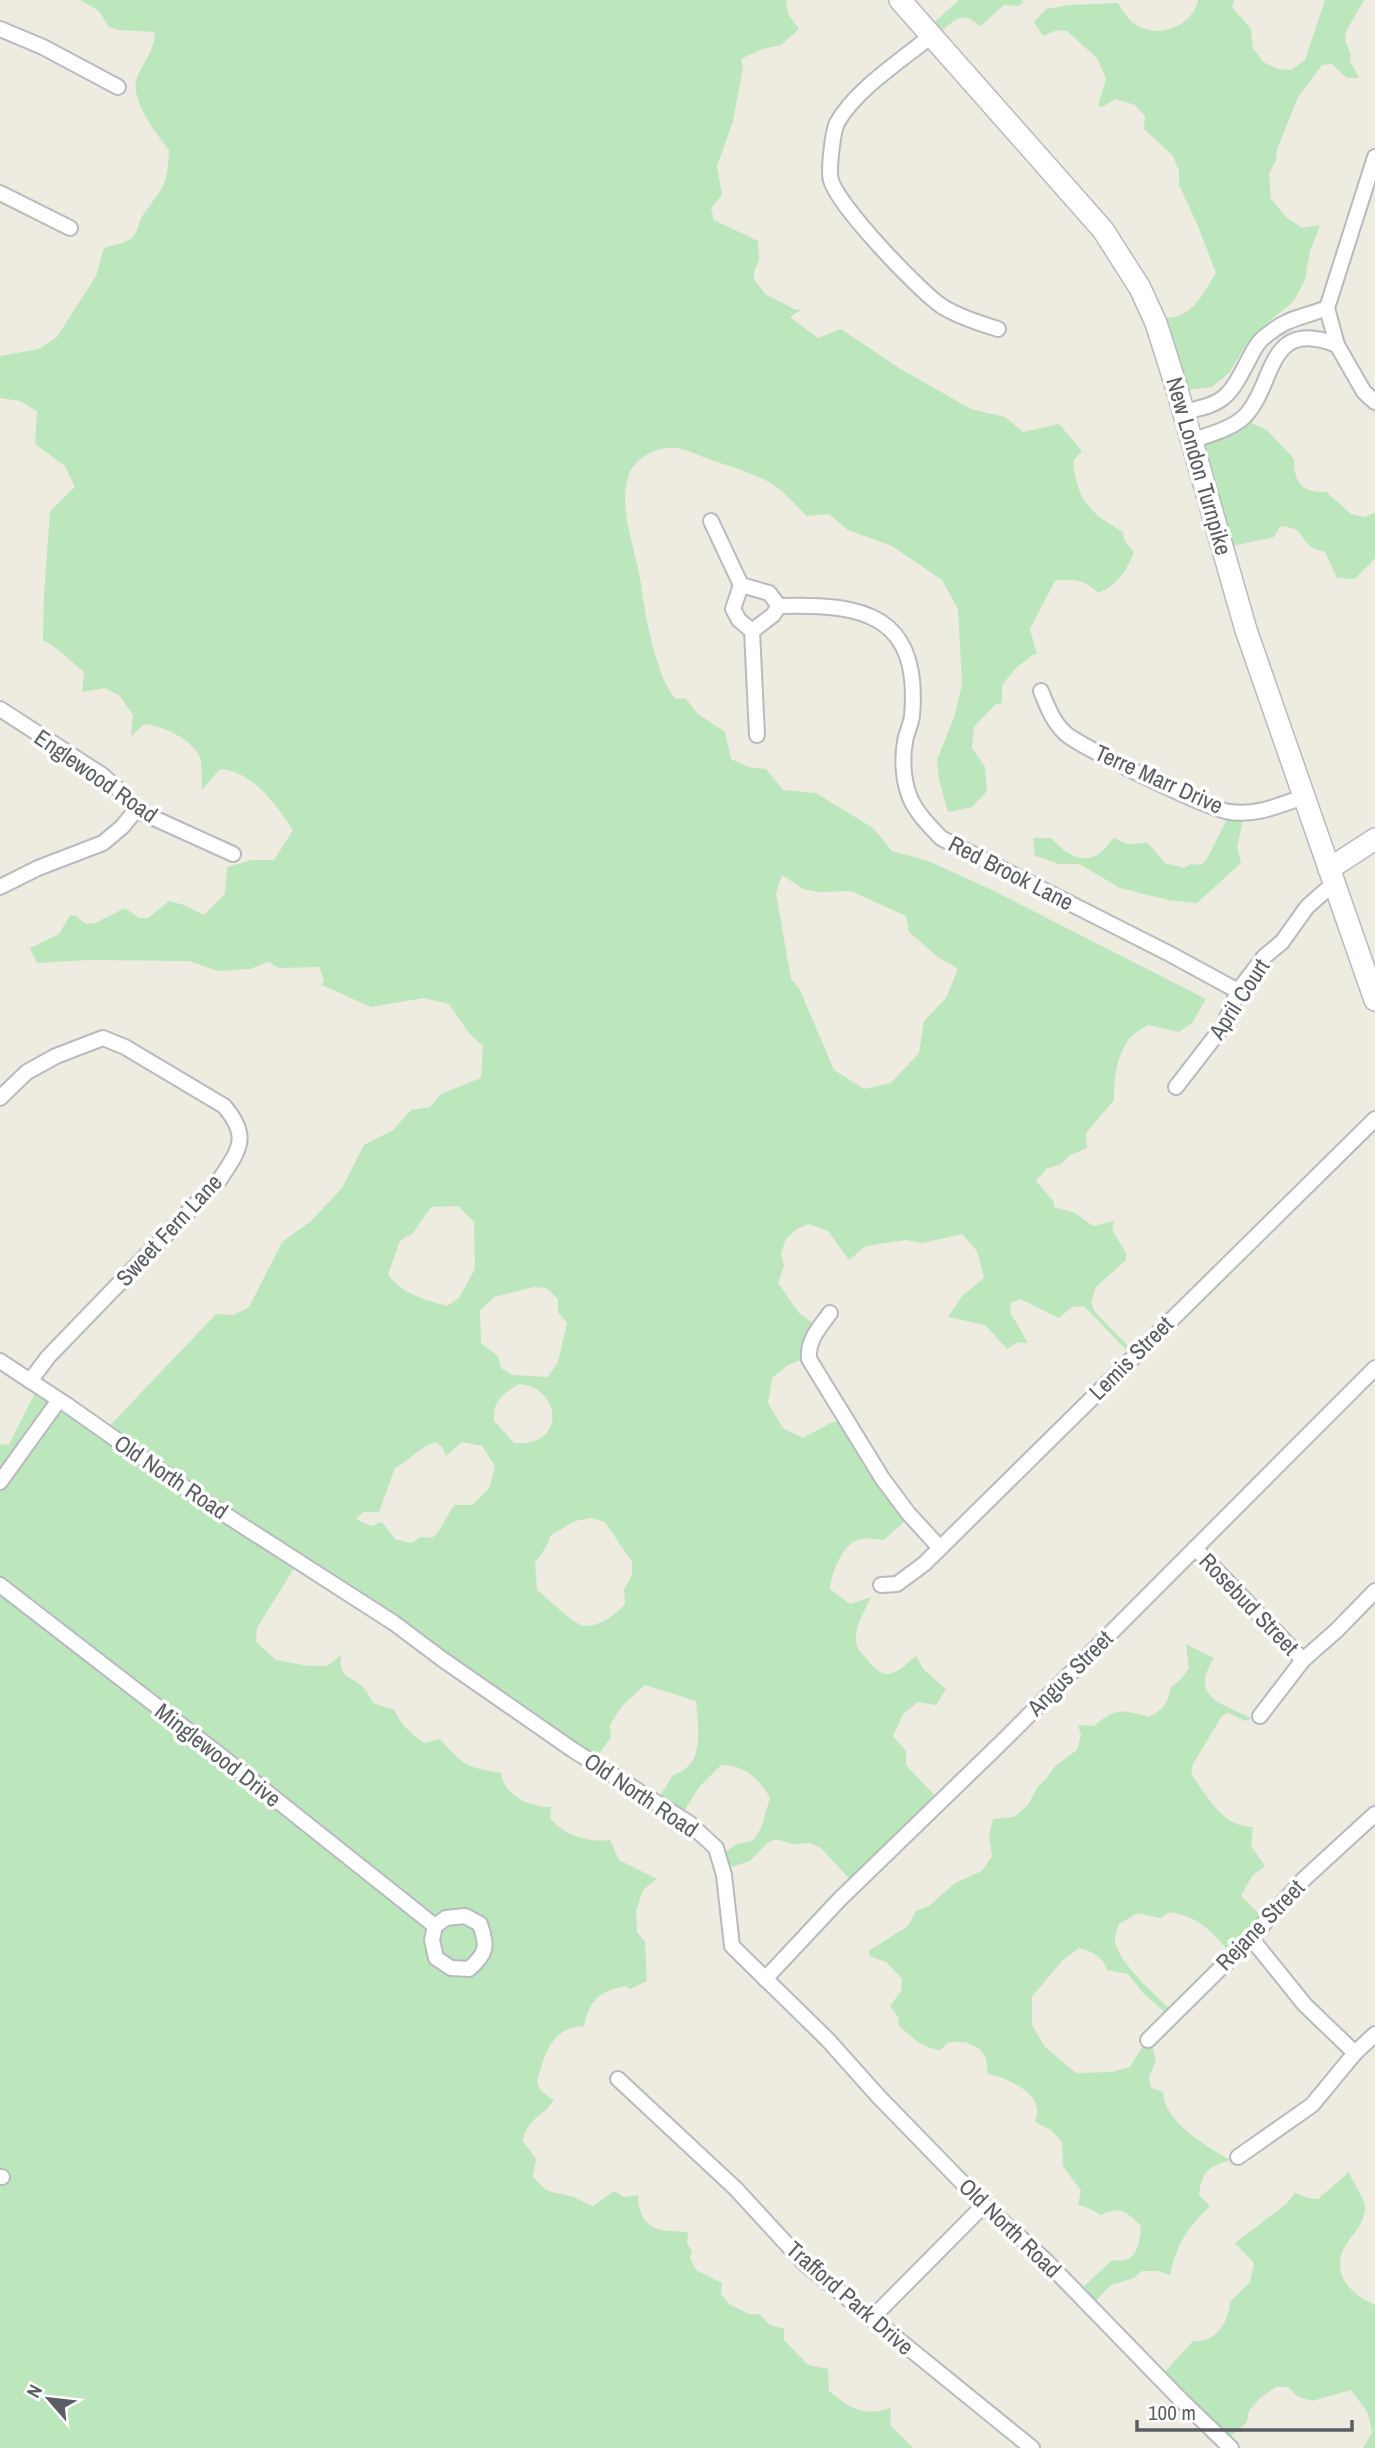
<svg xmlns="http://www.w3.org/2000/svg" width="1375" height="2448" font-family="'Archivo Narrow',sans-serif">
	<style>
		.green { fill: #bce7bc; fill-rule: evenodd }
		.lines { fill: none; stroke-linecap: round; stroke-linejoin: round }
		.street-casing { stroke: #b7babf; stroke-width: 18 }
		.secondary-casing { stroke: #b7bbc1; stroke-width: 24 }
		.street { stroke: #fff; stroke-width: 14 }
		.secondary { stroke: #fff; stroke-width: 21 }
		.labels { text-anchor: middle; stroke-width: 7; stroke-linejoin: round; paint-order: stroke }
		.street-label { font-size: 23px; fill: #5a5e63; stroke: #fff }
	</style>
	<rect width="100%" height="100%" fill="#eeebe1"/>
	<g class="green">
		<path d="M80 0H786L788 14 799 29 781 45 762 49 741 59 743 67 733 121 717 166 722 195 711 208 714 220 758 241 759 260 754 272V279L765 294 796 310 802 309 790 317 818 338 841 329 899 368 971 409 1005 417 1023 432 1059 424 1082 451 1073 461C1077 501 1090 513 1123 532L1124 540 1134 552C1127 570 1117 586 1098 593 1086 580 1072 578 1055 581L1030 629 1037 655 1034 654 1016 668 1002 685V703L996 704 974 727 972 748 985 767 987 791 972 807 948 812 939 780 937 760 955 715 962 684 958 609 942 580 892 546 848 530 829 514 807 516C796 506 785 492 772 484 752 472 729 466 708 459 698 455 688 450 677 448 660 445 636 457 629 474 617 510 636 548 641 584 644 611 657 681 676 699L685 698 698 714 725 732 731 759 749 767 766 769 783 790 816 793 873 828 892 851 928 861 990 889 1206 999 1192 1023 1179 1032 1148 1025C1142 1029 1134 1033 1129 1039 1117 1055 1113 1081 1114 1100L1086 1133 1087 1148 1070 1155 1061 1164 1046 1169 1036 1181 1054 1202V1207L1075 1213 1093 1226 1114 1221 1112 1230 1126 1253V1260L1096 1287 1091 1302 1095 1312 1134 1352 1131 1355 1084 1306 1072 1307 1059 1318 1020 1299 1011 1303 1010 1312 1028 1343 1018 1342 1007 1349 985 1325 948 1317 963 1295 984 1278 977 1251 962 1234 922 1243 905 1240 866 1246 849 1260 828 1231 809 1224 797 1229 786 1239 781 1253 784 1266 778 1283 799 1313 825 1332 809 1357 788 1365 772 1378 768 1403 783 1428 803 1438 830 1423 844 1420 908 1518 884 1540C877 1540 867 1537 861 1539 843 1542 831 1573 830 1589L850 1604 871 1597C865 1611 852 1630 857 1646 858 1650 864 1656 867 1659 886 1685 897 1672 916 1656L924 1670 946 1689 936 1705 918 1702 903 1714 893 1736 906 1751V1765L939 1800 853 1883 821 1848 810 1843 792 1844 776 1839 767 1843 750 1861 722 1870 721 1855 737 1844 753 1841 761 1828 770 1798C760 1779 743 1764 721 1765L700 1786 680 1817 656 1802 673 1775C706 1765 698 1728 696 1701L645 1685 622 1706 610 1725 611 1737 594 1761 296 1565 257 1628 256 1642 276 1660 308 1666H327L341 1655C338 1678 349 1675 363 1687 367 1691 370 1698 373 1703L394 1710C402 1725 410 1734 425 1743L440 1739C464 1766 466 1767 501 1773 504 1796 531 1808 551 1807L550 1818C563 1835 589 1843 610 1840L619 1860 657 1879 643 1890 636 1911 637 1932 645 1942 647 1981 630 1989 625 1986C598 1992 590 2000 584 2026 551 2027 544 2055 537 2083L542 2092 554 2100C543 2118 527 2117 523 2141L536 2159 533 2176C546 2193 548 2191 566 2195 575 2196 584 2203 593 2206L614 2191 624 2197 638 2195C639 2231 659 2231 688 2232L687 2243 692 2251 690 2258 696 2270 722 2283 721 2294 729 2304 749 2314H759L769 2324 784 2329V2340L808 2365 828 2369 829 2391C851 2409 863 2417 891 2408L890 2425 913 2448H0V1444L9 1445 36 1391 101 1435 216 1314 234 1315 249 1307 282 1242 311 1221 342 1188 364 1145 393 1130 411 1110 430 1107 441 1094 481 1078 483 1046 469 1033 449 1004 424 998 371 1007 322 985 324 980 319 967 279 968 268 962 250 969 218 971 189 961 88 960 37 963 30 948 59 934 70 915 76 916 86 924 95 923 125 908 139 918H148L169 901 184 905 204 915 225 894 227 867 252 860H274L293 830C276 805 253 771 220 769L202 790C201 780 203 764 199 755 189 738 163 726 145 724L131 736 133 715 119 695 105 688 82 692 84 672C70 661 59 648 43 640L44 595 50 511 75 487 65 466 35 444 37 411 20 401 0 398V356L39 349 57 337 96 276 104 248C112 245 124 244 130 239 139 233 138 222 143 215 164 185 167 188 169 150 157 135 132 102 136 82 141 63 154 54 155 32L118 30 109 27 99 11ZM782 875 803 889 818 892 851 891 906 916 909 932 938 957 958 969 946 998 924 1021 919 1053 891 1083 864 1089 834 1070 800 990 791 979 776 893ZM458 1206 474 1222 475 1269 459 1298 447 1306C426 1300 401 1294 388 1274L400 1241 413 1233 431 1207ZM534 1287 546 1288 558 1299V1312L567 1323 558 1362 548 1377 512 1375 501 1368 498 1356 481 1343 480 1311 494 1297ZM519 1384C562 1387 567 1448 514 1443L494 1421C493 1399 502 1395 519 1384ZM436 1442 442 1447 446 1456 462 1442 482 1446 495 1466 490 1487 472 1505H454L439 1531 432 1538 421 1537 411 1543 395 1539 382 1522 371 1526 356 1519 363 1512H379L395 1468C411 1460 420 1446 436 1442ZM591 1518 605 1522 632 1562V1575L624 1589 625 1604C617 1614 595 1630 581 1625 568 1619 549 1599 537 1590L535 1563 548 1544 550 1536 575 1521Z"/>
		<path d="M959 0H1022L1023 3 1017 6 1004 5 981 26C958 9 957 20 936 35L929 27Z"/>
		<path d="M1198 0H1234L1232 7 1251 29 1253 48 1263 62 1278 69 1291 70 1305 60 1325 0H1364L1346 31 1345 41 1351 54 1350 61 1359 78H1347L1332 64 1322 65 1298 97 1277 149 1276 160 1269 174 1271 199 1286 217 1302 228 1320 225 1310 251 1305 280 1293 302 1264 325 1246 345 1229 373 1212 387 1178 391 1152 317C1191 323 1198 301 1216 273L1197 224 1179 185V171L1173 156 1144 129 1145 116 1135 105 1116 99 1102 107 1098 106 1106 79 1097 58 1067 31 1057 30 1043 36 1034 22 1046 9 1069 5 1118 3C1123 11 1128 20 1136 25 1158 39 1193 26 1198 0Z"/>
		<path d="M1241 418 1267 430 1294 459C1294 483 1302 493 1326 492L1351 514 1364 517 1375 513V558L1355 579 1337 578 1325 552C1320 550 1312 549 1309 545 1297 532 1301 528 1280 526L1274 537 1223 548 1197 437Z"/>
		<path d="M1230 813 1244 814 1237 848 1241 863 1197 903 1168 900 1120 888 1079 864H1059L1035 856 1033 838H1051C1062 850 1079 865 1097 855 1103 852 1109 843 1114 838L1127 844 1148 843 1165 863 1184 868 1191 864 1201 865 1207 859Z"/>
		<path d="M1186 1644 1214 1658C1189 1697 1221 1703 1251 1718L1246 1721 1228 1713 1222 1716 1193 1764 1191 1774C1208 1797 1222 1827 1253 1827L1251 1846 1265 1866 1252 1876 1241 1896 1264 1919 1231 1954C1211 1931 1202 1918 1170 1912L1160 1918 1138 1913 1119 1924C1117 1930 1114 1936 1115 1941 1118 1962 1156 1996 1172 2011L1169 2016 1143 1993 1128 1974 1107 1970C1102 1956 1094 1952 1079 1948L1061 1962 1032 1997V2025L1045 2047 1076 2073 1112 2072 1130 2067 1146 2041 1150 2038 1156 2060 1149 2077 1151 2088 1163 2092C1164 2122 1206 2146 1230 2160 1208 2167 1202 2171 1199 2195L1210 2206C1187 2228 1177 2244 1170 2275L1158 2271H1142L1134 2278 1111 2285 1091 2306 1077 2293 1112 2260C1137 2264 1139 2246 1141 2226 1126 2212 1121 2205 1101 2215L1088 2208 1078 2205 1081 2191 1063 2166 1062 2142 1051 2130 1035 2122C1036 2118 1038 2114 1037 2110 1037 2091 1004 2077 988 2074L986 2058 980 2049 965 2042H949L940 2050C923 2049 912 2037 899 2026L898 2017 890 2006 901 1991 902 1979 886 1962 869 1956 870 1950 908 1926 916 1911 929 1906 955 1883 982 1871 992 1856 989 1836 993 1819 1014 1817 1028 1805 1038 1786 1046 1779 1055 1766 1077 1750 1081 1735 1078 1725 1094 1726C1116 1707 1122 1710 1149 1717 1164 1709 1168 1703 1171 1687L1182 1678 1189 1668Z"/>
		<path d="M1349 2172C1352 2182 1364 2196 1365 2207 1365 2227 1346 2238 1341 2256 1335 2280 1356 2297 1375 2305V2448H1363L1372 2433 1368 2413 1351 2390 1312 2401 1297 2396 1288 2387H1276L1260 2398 1249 2411 1247 2422 1225 2441 1160 2377 1193 2341C1216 2343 1228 2323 1230 2302L1250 2282 1254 2263 1235 2243 1286 2204 1295 2193 1308 2198 1318 2199Z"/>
	</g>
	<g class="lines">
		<g class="street-casing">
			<g id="street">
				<path d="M0 29 43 47 118 87"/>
				<path d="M931 36C902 60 855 90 837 123 833 131 828 171 831 180 837 205 921 293 943 307 960 317 978 323 998 329"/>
				<path d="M1375 157 1327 308 1337 345 1364 392 1375 402"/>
				<path d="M0 193 70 228"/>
				<path d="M1183 412C1225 404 1229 397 1248 361 1252 353 1256 344 1263 338 1288 317 1298 319 1327 308"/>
				<path d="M1191 441C1208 435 1232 429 1245 416 1276 383 1266 317 1337 345"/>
				<path d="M711 521 741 585"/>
				<path d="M779 606C864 603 921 615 912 716 911 725 906 733 905 742 902 758 903 779 909 795 915 812 929 825 941 838L1170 954 1238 991"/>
				<path d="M752 631 773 615 779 606 769 593 741 585 733 609 739 620 752 631 757 735"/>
				<path d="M1041 691C1047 706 1053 722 1065 733 1080 747 1210 810 1230 812 1256 816 1280 805 1303 797"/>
				<path d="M0 709 102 775 119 790 136 810 233 854"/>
				<path d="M0 887 38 868 103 843 122 827 136 810"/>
				<path d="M1176 1087 1224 1025 1238 991 1264 957 1282 942 1307 907 1333 884"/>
				<path d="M0 1098 27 1072 56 1056 103 1038 125 1047 224 1106C250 1136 240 1149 220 1179L48 1357 30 1381"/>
				<path d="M830 1313C820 1327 807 1340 809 1359L882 1478 908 1513 940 1548"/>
				<path d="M0 1361 67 1405 201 1499 394 1623 442 1659 573 1750 689 1823 716 1848 724 1875 732 1946 828 2040 878 2096 984 2205 1046 2261 1181 2400 1231 2448"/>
				<path d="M0 1482 59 1400"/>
				<path d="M1195 1548 1303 1660"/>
				<path d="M0 1585 225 1759 435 1926"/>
				<path d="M881 1585 897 1584 924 1564 1375 1119"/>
				<path d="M1260 1716 1303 1660 1337 1630 1375 1591"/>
				<path d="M465 1916 480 1924C488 1947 487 1953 469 1969L451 1968 436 1958 432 1940 435 1926 446 1918Z"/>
				<path d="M1251 1938 1305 2005 1355 2053"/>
				<path d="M765 1979 839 1900 1004 1740 1375 1368"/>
				<path d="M1148 2040 1251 1938 1304 1879 1375 1814"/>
				<path d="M618 2079 736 2189 804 2263 1032 2448"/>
				<path d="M1238 2157 1312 2105 1355 2053 1375 2034"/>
				<path d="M0 2177H2"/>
				<path d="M871 2319 984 2205"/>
			</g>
		</g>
		<g class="secondary-casing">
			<g id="secondary">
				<path d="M900 0 1103 230 1140 288 1156 323 1176 386 1246 630 1375 1000"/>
				<path d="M1329 869 1375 839"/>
			</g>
		</g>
		<use href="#street" class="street"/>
		<use href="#secondary" class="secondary"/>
	</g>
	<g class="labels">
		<g class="street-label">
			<text transform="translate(1199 466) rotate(74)" y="8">New London Turnpike</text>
			<text transform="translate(96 776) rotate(35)" y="8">Englewood Road</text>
			<text transform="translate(1159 779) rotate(24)" y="8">Terre Marr Drive</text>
			<text transform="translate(1011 873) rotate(27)" y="8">Red Brook Lane</text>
			<text transform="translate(1239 999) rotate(-57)" y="8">April Court</text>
			<text transform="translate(169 1230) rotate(-47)" y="8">Sweet Fern Lane</text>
			<text transform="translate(1131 1358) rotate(-45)" y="8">Lemis Street</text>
			<text transform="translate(171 1477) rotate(34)" y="8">Old North Road</text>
			<text transform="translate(1249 1604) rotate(46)" y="8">Rosebud Street</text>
			<text transform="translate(1070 1673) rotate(-45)" y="8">Angus Street</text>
			<text transform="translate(218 1755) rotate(38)" y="8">Minglewood Drive</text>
			<text transform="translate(641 1795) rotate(34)" y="8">Old North Road</text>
			<text transform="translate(1260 1925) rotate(-46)" y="8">Rejane Street</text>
			<text transform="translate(1010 2228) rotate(44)" y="8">Old North Road</text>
			<text transform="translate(850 2298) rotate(41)" y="8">Trafford Park Drive</text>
		</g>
	</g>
	<g transform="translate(49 2399) rotate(298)" stroke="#ffffff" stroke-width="5" paint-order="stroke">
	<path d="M0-5L12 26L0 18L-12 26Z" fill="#5a5e63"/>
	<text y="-10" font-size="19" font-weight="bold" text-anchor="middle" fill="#5a5e63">N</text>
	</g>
	<path d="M1137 2420v10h215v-10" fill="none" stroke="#5a5e63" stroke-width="3.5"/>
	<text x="1148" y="2420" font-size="21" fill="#5a5e63" stroke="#ffffff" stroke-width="5" paint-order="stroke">100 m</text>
</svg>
